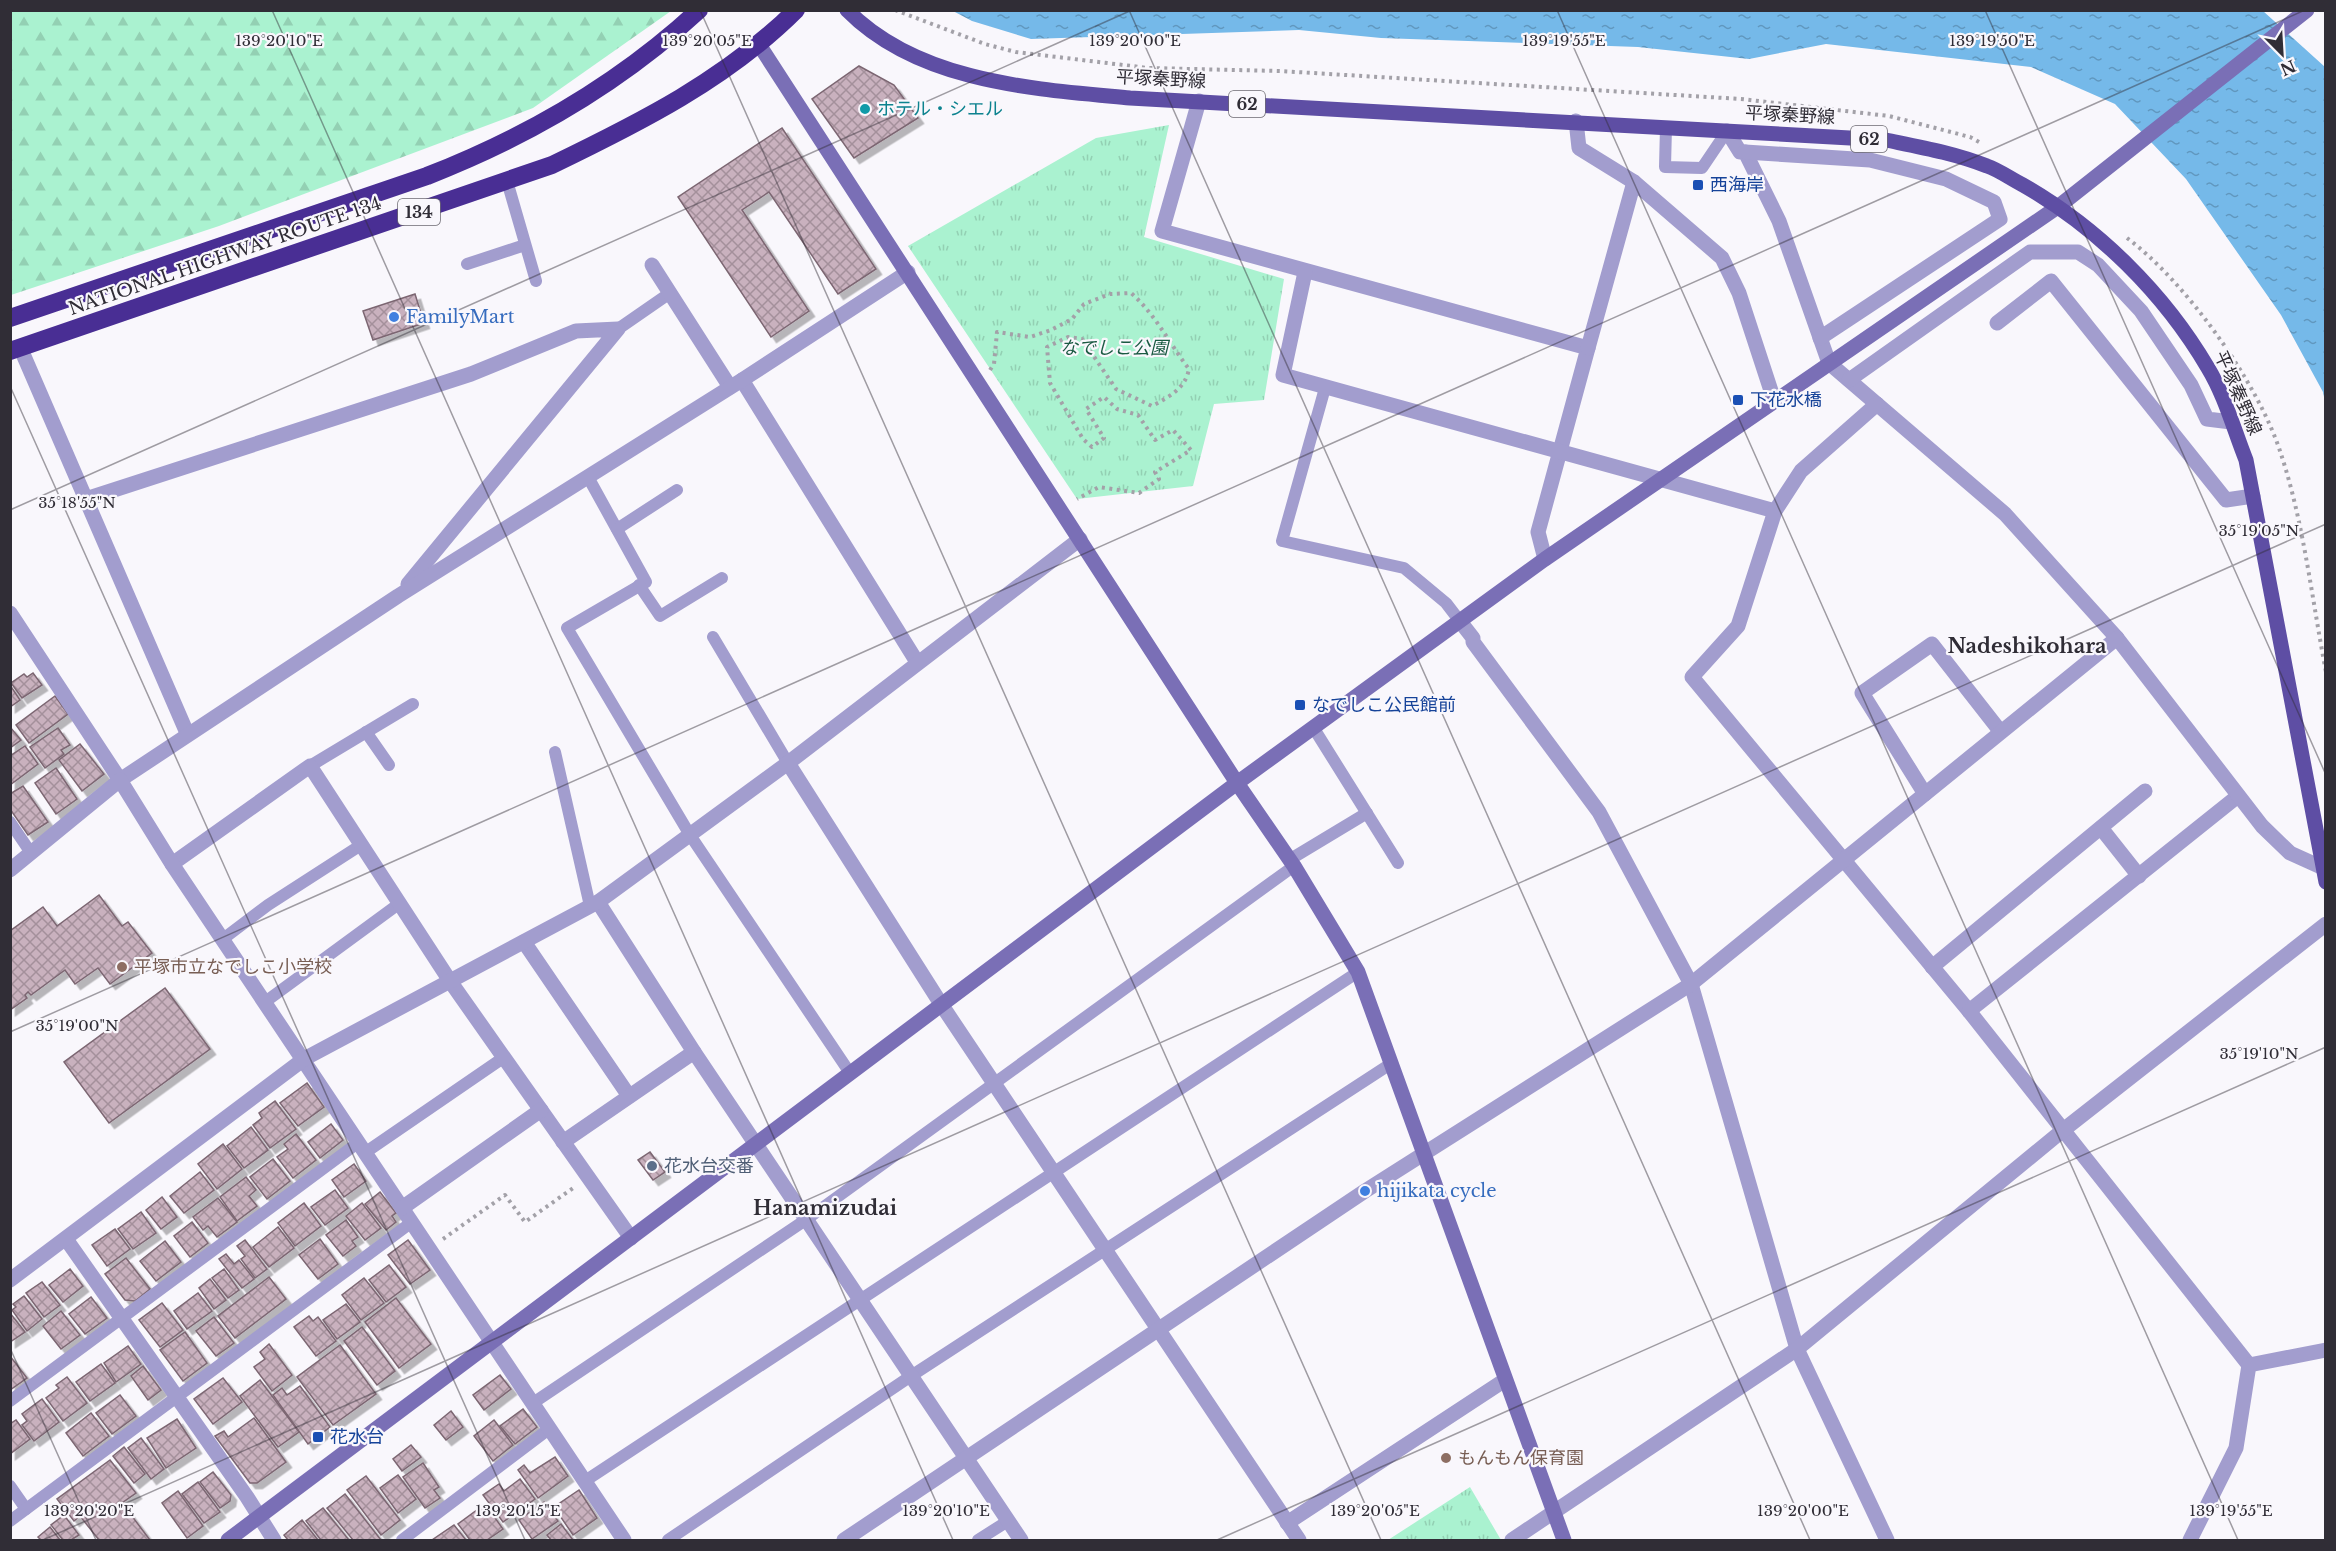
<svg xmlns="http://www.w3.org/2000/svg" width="2336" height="1551" font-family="'Libre Baskerville','Noto Sans JP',serif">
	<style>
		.forest { fill: url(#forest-firs) }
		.park { fill: url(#park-tufts) }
		.water { fill: url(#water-ripples) }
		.building { fill: url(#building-cross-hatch); stroke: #7c6672; stroke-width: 1.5; filter: url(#shadow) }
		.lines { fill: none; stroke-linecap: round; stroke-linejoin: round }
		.path { stroke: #a3a1a8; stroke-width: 4; stroke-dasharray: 3 4.5; stroke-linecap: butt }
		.lane { stroke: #a29dce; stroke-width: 12 }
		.street { stroke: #a29dce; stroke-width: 15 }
		.secondary { stroke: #7a6fb6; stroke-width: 15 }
		.primary { stroke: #5e4ea4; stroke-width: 15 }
		.highway { stroke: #492e94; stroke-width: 18 }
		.ticks { fill: none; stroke: #302d36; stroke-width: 1.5; stroke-opacity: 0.45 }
		.culture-dot { fill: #0f9aa8; stroke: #f9f7fc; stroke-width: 2 }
		.transit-dot { fill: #1a4fb4; stroke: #f9f7fc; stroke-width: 2 }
		.shop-dot { fill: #3f7fe0; stroke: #f9f7fc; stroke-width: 2 }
		.education-dot { fill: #8d6e63; stroke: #f9f7fc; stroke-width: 2 }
		.service-dot { fill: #5c6f8a; stroke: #f9f7fc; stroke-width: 2 }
		.labels { text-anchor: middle; stroke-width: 4.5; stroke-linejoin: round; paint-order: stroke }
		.shield { fill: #f9f7fc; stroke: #6c6a71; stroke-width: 1.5 }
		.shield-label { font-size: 16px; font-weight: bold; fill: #302d36 }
		.street-label { font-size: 18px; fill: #302d36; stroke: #f9f7fc }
		.culture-label { font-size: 18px; fill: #0d838f; stroke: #f9f7fc; text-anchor: start }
		.transit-label { font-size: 18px; fill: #164399; stroke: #f9f7fc; text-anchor: start }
		.shop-label { font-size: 18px; fill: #366cbe; stroke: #f9f7fc; text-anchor: start }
		.park-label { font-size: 18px; font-style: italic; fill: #1a5a42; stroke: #f9f7fc }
		.education-label { font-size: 18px; fill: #785e54; stroke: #f9f7fc; text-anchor: start }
		.service-label { font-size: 18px; fill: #4e5e75; stroke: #f9f7fc; text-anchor: start }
		.neighbourhood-label { font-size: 20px; font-weight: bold; fill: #302d36; stroke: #f9f7fc }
		.ticks-label { font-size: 15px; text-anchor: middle; fill: #302d36; stroke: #f9f7fc; stroke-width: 4.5; stroke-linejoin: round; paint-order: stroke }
	</style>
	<defs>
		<pattern id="forest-firs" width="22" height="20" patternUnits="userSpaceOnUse" patternTransform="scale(1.5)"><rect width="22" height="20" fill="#aaf2d0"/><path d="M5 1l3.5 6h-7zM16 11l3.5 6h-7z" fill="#93d0b3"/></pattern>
		<pattern id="park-tufts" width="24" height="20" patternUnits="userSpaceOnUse" patternTransform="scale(1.5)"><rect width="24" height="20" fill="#aaf2d0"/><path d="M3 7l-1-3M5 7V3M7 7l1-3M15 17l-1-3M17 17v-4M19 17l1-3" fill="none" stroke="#93d0b3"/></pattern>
		<pattern id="water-ripples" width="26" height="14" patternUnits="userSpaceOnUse" patternTransform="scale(1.5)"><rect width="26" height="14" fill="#75b9e9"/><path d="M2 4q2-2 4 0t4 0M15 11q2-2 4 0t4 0" fill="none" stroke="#6097be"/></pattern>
		<pattern id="building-cross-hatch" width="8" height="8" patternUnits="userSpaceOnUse" patternTransform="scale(1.5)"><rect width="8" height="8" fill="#c9b1be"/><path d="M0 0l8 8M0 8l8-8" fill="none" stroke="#a4909b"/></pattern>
		<filter id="shadow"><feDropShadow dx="5.5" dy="5.5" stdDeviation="0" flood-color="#0004"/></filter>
	</defs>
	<rect width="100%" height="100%" fill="#f9f7fc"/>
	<path class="forest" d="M10 11 11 10 671 11 533 108 219 226 11 295Z"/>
	<g class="park">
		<path d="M1169 125 1144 237 1284 279 1264 400 1214 404 1193 486 1077 499 908 246 1096 138Z"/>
		<path d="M1470 1487 1501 1540H1388Z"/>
	</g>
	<path class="water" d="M953 11H2263L2325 67V402L2323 392 2281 315 2186 179 2115 104 2031 67 1826 44 1749 59 1638 47 1381 38 1299 30 1031 39 972 21Z"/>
	<g class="building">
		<path d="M859 66 894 85 918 118 854 158 812 99Z"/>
		<path d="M782 128 876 269 838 294 769 192 742 210 809 311 771 337 678 197Z"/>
		<path d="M415 294 424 323 373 340 363 311Z"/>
		<path d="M33 673 42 685 22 698 11 683 24 674 27 677Z"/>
		<path d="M10 685 20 700 10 707Z"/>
		<path d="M55 696 68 714 29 743 16 725Z"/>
		<path d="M10 727 21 740 10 748Z"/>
		<path d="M58 728 70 745 61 750 64 754 45 768 30 747Z"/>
		<path d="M80 744 104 774 82 791 59 760Z"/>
		<path d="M25 746 38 764 10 785V756Z"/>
		<path d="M56 768 77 799 56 814 35 783Z"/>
		<path d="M23 786 48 822 28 835 10 809V794Z"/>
		<path d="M99 895 122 926 128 922 152 953 110 984 98 968 75 984 65 970 31 995 28 992 25 995 27 998 10 1010V931L43 907 57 926Z"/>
		<path d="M165 988 210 1049 109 1123 64 1062Z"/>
		<path d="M307 1083 324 1107 298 1126 280 1103Z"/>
		<path d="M275 1101 296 1129 270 1148 253 1125 262 1118 259 1113Z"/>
		<path d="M331 1124 343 1140 320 1158 308 1142Z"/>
		<path d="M251 1127 268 1150 244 1168 227 1146Z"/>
		<path d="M296 1134 316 1160 293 1178 277 1157 288 1149 284 1144Z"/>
		<path d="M223 1144 242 1169 217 1189 198 1164Z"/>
		<path d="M650 1152 665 1172 653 1180 638 1160Z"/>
		<path d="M273 1159 290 1181 267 1199 250 1177Z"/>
		<path d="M354 1164 366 1181 344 1197 332 1180Z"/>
		<path d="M200 1172 214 1190 184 1213 170 1196Z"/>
		<path d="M246 1177 256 1190 249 1196 257 1206 237 1221 220 1197Z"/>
		<path d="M335 1190 348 1208 325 1225 311 1207Z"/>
		<path d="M380 1192 396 1213 392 1216 396 1222 386 1230 365 1204Z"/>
		<path d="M162 1197 177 1217 161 1229 146 1210Z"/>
		<path d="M218 1198 237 1222 217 1237 208 1226 203 1230 193 1217Z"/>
		<path d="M304 1203 321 1226 295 1246 278 1223Z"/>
		<path d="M362 1203 381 1228 365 1240 346 1216Z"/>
		<path d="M141 1212 156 1233 133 1249 118 1229Z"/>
		<path d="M346 1220 358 1237 352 1241 356 1246 343 1256 326 1235Z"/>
		<path d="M192 1222 208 1243 190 1257 174 1236Z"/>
		<path d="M278 1227 294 1248 269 1267 253 1247Z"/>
		<path d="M115 1229 130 1249 107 1266 92 1245Z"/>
		<path d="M320 1239 338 1264 318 1279 299 1255Z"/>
		<path d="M245 1240 267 1269 255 1278 241 1259 245 1256 237 1246Z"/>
		<path d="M408 1240 430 1270 410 1284 388 1255Z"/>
		<path d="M165 1241 181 1262 156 1281 140 1261Z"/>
		<path d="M226 1254 234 1264 239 1260 254 1279 242 1288 219 1259Z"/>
		<path d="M126 1258 150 1289 135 1301 125 1300 105 1274Z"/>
		<path d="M389 1265 406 1287 386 1302 369 1280Z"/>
		<path d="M70 1269 83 1286 63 1302 49 1285Z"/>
		<path d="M224 1269 239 1290 228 1298 212 1278Z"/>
		<path d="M269 1277 286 1299 235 1338 218 1316Z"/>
		<path d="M364 1278 384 1303 361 1320 342 1295Z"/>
		<path d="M210 1279 226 1300 214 1309 199 1288Z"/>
		<path d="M42 1282 60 1305 44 1317 26 1293Z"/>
		<path d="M198 1293 212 1311 187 1329 174 1311Z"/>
		<path d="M24 1296 42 1319 27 1331 12 1310 16 1307 13 1304Z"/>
		<path d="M91 1297 107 1318 85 1334 69 1314Z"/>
		<path d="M396 1298 431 1344 399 1368 365 1322Z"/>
		<path d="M162 1303 183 1330 160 1347 139 1320Z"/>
		<path d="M346 1304 360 1322 337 1339 323 1320Z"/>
		<path d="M61 1311 80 1335 61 1349 43 1326Z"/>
		<path d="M10 1313 25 1332 10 1342Z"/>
		<path d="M309 1316 313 1321 318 1317 336 1341 316 1356 294 1327Z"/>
		<path d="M214 1317 234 1343 216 1356 196 1331Z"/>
		<path d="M362 1327 395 1371 377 1385 344 1341Z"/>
		<path d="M185 1332 207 1363 183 1381 160 1350Z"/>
		<path d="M269 1344 292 1375 272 1391 254 1367 265 1359 260 1352Z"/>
		<path d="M340 1345 376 1394 333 1425 297 1377Z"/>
		<path d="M128 1346 141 1364 116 1382 104 1363Z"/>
		<path d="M10 1356 27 1378 10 1390Z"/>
		<path d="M101 1364 115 1383 90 1401 76 1382Z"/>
		<path d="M143 1366 161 1390 148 1400 131 1376Z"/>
		<path d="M500 1375 511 1389 484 1410 473 1395Z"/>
		<path d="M67 1377 87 1403 63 1421 46 1398 59 1388 56 1385Z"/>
		<path d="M223 1378 242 1402 213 1424 194 1399Z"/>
		<path d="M260 1380 299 1432 278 1447 240 1396Z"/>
		<path d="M300 1386 330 1427 308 1444 273 1395 282 1388 287 1395Z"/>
		<path d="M120 1395 136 1416 112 1434 96 1413Z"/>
		<path d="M42 1399 59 1422 34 1441 22 1425 27 1421 22 1414Z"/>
		<path d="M523 1409 537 1427 515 1444 500 1426Z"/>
		<path d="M451 1411 463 1427 446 1440 434 1425Z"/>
		<path d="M91 1413 109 1436 83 1456 66 1433Z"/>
		<path d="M254 1418 286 1462 257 1483H250L215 1436 224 1431 228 1437Z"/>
		<path d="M177 1419 196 1448 166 1468 147 1438Z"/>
		<path d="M16 1420 30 1439 10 1454V1424Z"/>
		<path d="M494 1420 513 1445 493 1461 474 1436Z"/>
		<path d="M141 1438 164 1469 151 1479 128 1448Z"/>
		<path d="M411 1445 421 1457 402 1471 393 1459Z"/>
		<path d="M124 1447 145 1474 134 1483 113 1456Z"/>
		<path d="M555 1457 568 1476 538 1498 518 1470 524 1465 530 1473Z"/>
		<path d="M110 1460 136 1493 122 1503 150 1540H99L80 1516 74 1521 57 1499Z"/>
		<path d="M423 1463 439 1487 434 1490 440 1498 425 1508 403 1477Z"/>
		<path d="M213 1472 231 1495 230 1501 220 1508 200 1482Z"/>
		<path d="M398 1475 416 1499 398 1513 380 1488Z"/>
		<path d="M366 1476 400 1520 381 1535 347 1490Z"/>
		<path d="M520 1479 535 1499 503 1522 483 1495 499 1484 504 1491Z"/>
		<path d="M198 1482 220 1512 204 1523 182 1494Z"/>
		<path d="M579 1490 597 1518 573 1535 554 1507Z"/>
		<path d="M178 1491 203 1526 187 1538 162 1503Z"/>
		<path d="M345 1494 381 1540H353L327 1508Z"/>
		<path d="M544 1502 558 1521 532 1539 519 1520Z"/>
		<path d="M485 1504 503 1529 487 1540H470L458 1524Z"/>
		<path d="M323 1508 349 1540H321L306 1521Z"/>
		<path d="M64 1515 79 1535 71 1540H63L51 1525Z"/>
		<path d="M302 1520 318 1540H288L284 1535Z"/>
		<path d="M561 1524 573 1540H551L547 1535Z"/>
		<path d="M454 1525 466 1540H432Z"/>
		<path d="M50 1527 60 1540H41L38 1537Z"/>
	</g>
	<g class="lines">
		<g class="path">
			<path d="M895 10 985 44 1016 52 1148 68 1280 71 1741 99 1889 116 1970 137 1979 142"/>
			<path d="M2127 238C2186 282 2259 384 2281 454 2304 524 2312 600 2326 672"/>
			<path d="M990 370 994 364 997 332 1030 337 1051 330 1072 319 1084 304 1110 294 1131 293C1156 315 1169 343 1189 369 1185 389 1169 397 1152 406L1116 389 1082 339 1068 337 1047 347 1050 383 1083 439 1092 447 1104 438 1086 409 1104 397 1117 409 1138 415 1155 440 1173 430 1191 450 1155 472 1159 479 1139 493 1099 487 1077 499"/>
			<path d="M443 1239 505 1195 525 1222 576 1186"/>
		</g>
		<g class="lane">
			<path d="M1666 127 1665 167 1702 168 1727 131"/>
			<path d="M507 181 536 281"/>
			<path d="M467 264 525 245"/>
			<path d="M618 329 670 293"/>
			<path d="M1325 388 1282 541 1404 568 1446 603 1459 620"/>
			<path d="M588 477 646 582 567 628 690 835 850 1073"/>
			<path d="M617 529 677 490"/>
			<path d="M639 585 660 616 722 578"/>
			<path d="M713 637 788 763"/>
			<path d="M1313 727 1398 863"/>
			<path d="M366 732 389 765"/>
			<path d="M555 752 590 906"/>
			<path d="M310 766 413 704"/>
			<path d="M10 822 31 853"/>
			<path d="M1289 860 1367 813"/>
			<path d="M223 939 268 905 361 845"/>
			<path d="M265 1002 400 903"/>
			<path d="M366 1152 503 1058"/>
			<path d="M10 1401 359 1142"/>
			<path d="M533 1403 807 1219 1294 866"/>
			<path d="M585 1481 1358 972"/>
			<path d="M10 1486 26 1509"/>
			<path d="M10 1521 412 1222"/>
			<path d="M402 1540 549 1429"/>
			<path d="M668 1540 911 1376 1392 1063"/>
			<path d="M978 1540 1008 1521"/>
		</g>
		<g class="street">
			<path d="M1199 101 1162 231 1588 348 1538 532 1545 559"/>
			<path d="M1576 121 1579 148 1634 182 1722 258 1739 293 1774 400"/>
			<path d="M1727 131 1740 152H1745L1779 221 1829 363 2005 514 2117 638"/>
			<path d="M1745 152 1870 160 1946 179 1994 202 2000 219 1820 338"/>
			<path d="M652 265 730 387"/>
			<path d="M1305 272 1283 375 1775 511"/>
			<path d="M1997 323 2051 281 2226 500 2253 496"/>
			<path d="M20 347 187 733"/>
			<path d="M1588 348 1634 182"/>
			<path d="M742 380 917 662"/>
			<path d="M1849 380 2030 252H2078L2098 265 2141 311 2191 385 2207 419 2231 422"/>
			<path d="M1877 404 1801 471 1775 511 1738 626 1692 677 1969 1011 2249 1365"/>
			<path d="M86 499 471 374 576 331 618 329 408 584"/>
			<path d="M10 613 120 780 398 596 742 380 908 272"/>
			<path d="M1459 620 1473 638V642L1599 812 1691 984 1797 1349 1887 1540"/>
			<path d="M788 763 941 1004 1299 1540"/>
			<path d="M1925 794 1862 693 1932 644 2000 731"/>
			<path d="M2101 828 2139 876"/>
			<path d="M172 864 310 766 450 981 631 1238"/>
			<path d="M10 870 120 780 172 864 624 1540"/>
			<path d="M598 902 694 1052 1021 1540"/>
			<path d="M524 942 629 1096"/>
			<path d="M1932 967 2145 791"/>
			<path d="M1969 1011 2238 796"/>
			<path d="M563 1142 694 1052"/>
			<path d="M402 1208 541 1110"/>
			<path d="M66 1239 247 1497 274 1540"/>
			<path d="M10 1280 304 1059 598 902 788 763 1080 539"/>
			<path d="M1287 1523 1505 1380"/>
			<path d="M844 1540 1365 1191 1691 984 2117 638 2262 826 2290 853 2321 867"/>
			<path d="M1512 1540 1797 1349 2062 1131 2326 924"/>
			<path d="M2190 1540 2236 1448 2249 1365 2326 1350"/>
		</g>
		<g class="secondary">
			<path d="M758 43 1237 783 1294 866 1358 972 1564 1540"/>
			<path d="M228 1540 1237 783 1545 559 2059 206 2307 10"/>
		</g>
		<path class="primary" d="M847 10C919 83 1035 89 1130 98L1886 140C1920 147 1954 153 1987 166 1999 170 2011 179 2023 185 2098 228 2164 293 2208 368 2225 396 2234 430 2246 460L2326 882"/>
		<g class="highway">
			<path d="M10 318 427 176C527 137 619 84 699 10"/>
			<path d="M10 351 552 165C639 123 727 79 796 10"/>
		</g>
	</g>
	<path class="ticks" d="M272 10 953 1540M700 10 1381 1540M1129 10 1810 1540M1557 10 2238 1540M1985 10 2326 775M10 386 525 1540M10 510 1132 10M10 1032 2305 10M10 1348 96 1540M43 1540 2326 524M1217 1540 2326 1047"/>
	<circle class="culture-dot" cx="865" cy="109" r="6"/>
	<g class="transit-dot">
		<rect x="1692" y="179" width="12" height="12" rx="3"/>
		<rect x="1732" y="394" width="12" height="12" rx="3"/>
		<rect x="1294" y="699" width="12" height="12" rx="3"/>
		<rect x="312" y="1431" width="12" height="12" rx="3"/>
	</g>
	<g class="shop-dot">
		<circle cx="394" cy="317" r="6"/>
		<circle cx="1365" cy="1191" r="6"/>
	</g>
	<g class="education-dot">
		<circle cx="122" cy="967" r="6"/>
		<circle cx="1446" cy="1458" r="6"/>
	</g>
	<circle class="service-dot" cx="652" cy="1166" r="6"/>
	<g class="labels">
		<g class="shield">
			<rect x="1229" y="91" width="36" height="26" rx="4.5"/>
			<rect x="1851" y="126" width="36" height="26" rx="4.5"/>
			<rect x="398" y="199" width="42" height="26" rx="4.5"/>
		</g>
		<g class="shield-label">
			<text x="1247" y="110">62</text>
			<text x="1869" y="145">62</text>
			<text x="419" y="218">134</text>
		</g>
		<g class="street-label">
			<text transform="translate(1161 79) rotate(3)" y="6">平塚秦野線</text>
			<text transform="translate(1790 115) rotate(3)" y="6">平塚秦野線</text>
			<text transform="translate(225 256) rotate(-19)" y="6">NATIONAL HIGHWAY ROUTE 134</text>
			<text transform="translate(2238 393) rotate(66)" y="6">平塚秦野線</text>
		</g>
		<g class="culture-label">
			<text x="877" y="115">ホテル・シエル</text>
		</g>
		<g class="transit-label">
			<text x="1710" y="191">西海岸</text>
			<text x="1750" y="406">下花水橋</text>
			<text x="1312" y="711">なでしこ公民館前</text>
			<text x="330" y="1443">花水台</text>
		</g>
		<g class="shop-label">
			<text x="406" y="323">FamilyMart</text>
			<text x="1377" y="1197">hijikata cycle</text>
		</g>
		<g class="park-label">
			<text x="1114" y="354">なでしこ公園</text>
		</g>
		<g class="education-label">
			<text x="134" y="973">平塚市立なでしこ小学校</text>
			<text x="1458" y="1464">もんもん保育園</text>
		</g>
		<g class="service-label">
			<text x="664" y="1172">花水台交番</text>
		</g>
		<g class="neighbourhood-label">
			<text x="2027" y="653">Nadeshikohara</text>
			<text x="825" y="1215">Hanamizudai</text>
		</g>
	</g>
	<g class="ticks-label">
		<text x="279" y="46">139°20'10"E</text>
		<text x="707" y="46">139°20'05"E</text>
		<text x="1135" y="46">139°20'00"E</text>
		<text x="1564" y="46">139°19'55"E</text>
		<text x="1992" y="46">139°19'50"E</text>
		<text x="77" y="508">35°18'55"N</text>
		<text x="2259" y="536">35°19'05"N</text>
		<text x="77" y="1031">35°19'00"N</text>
		<text x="2259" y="1059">35°19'10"N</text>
		<text x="89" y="1516">139°20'20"E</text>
		<text x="518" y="1516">139°20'15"E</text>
		<text x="946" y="1516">139°20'10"E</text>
		<text x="1375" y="1516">139°20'05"E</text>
		<text x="1803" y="1516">139°20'00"E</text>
		<text x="2231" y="1516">139°19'55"E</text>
	</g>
	<rect width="2336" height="1551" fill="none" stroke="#302d36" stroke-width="24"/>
	<g transform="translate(2282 54) rotate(156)" stroke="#f9f7fc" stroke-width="4.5" paint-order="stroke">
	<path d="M0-4.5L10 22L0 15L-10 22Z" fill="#302d36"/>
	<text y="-9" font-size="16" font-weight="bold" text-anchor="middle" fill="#302d36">N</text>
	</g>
</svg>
